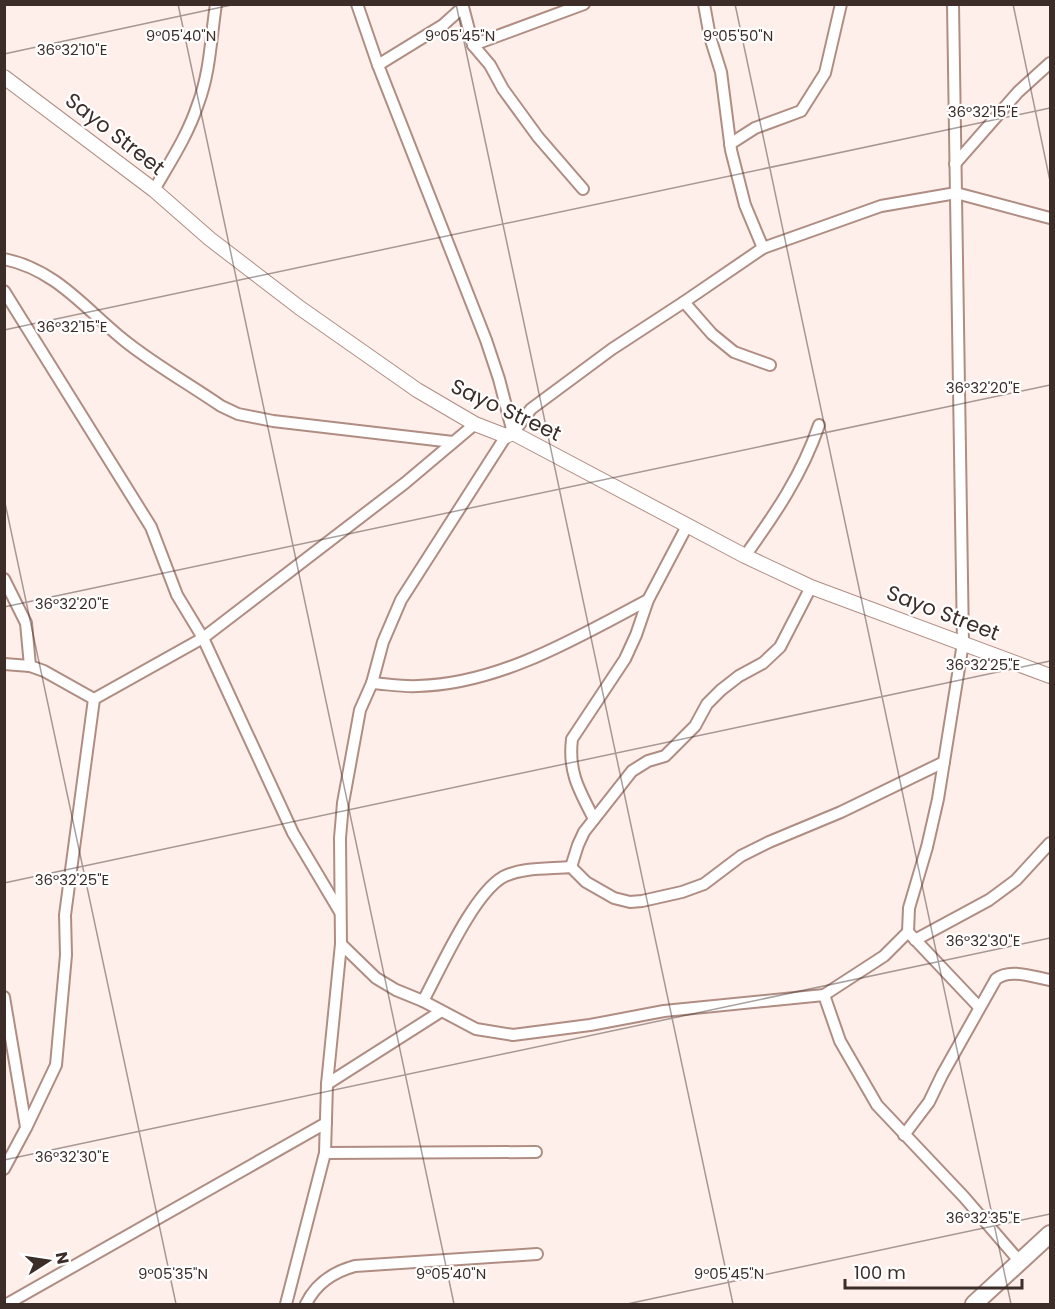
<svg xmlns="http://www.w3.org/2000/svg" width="1055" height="1309" font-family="Poppins,sans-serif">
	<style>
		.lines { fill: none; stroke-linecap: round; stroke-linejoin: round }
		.minor-casing { stroke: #b08d83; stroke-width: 14 }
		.tertiary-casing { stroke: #b08d83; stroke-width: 16 }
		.primary-casing { stroke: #b08d83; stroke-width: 20 }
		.minor { stroke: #fff; stroke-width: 10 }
		.tertiary { stroke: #fff; stroke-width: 14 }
		.primary { stroke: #fff; stroke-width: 16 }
		.ticks { fill: none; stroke: #3c2d29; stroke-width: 1.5; stroke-opacity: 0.45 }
		.labels { text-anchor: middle; stroke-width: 4.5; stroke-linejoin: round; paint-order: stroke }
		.street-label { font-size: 21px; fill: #3c2d29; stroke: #fff }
		.ticks-label { font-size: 15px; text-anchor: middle; fill: #3c2d29; stroke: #fff; stroke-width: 4.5; stroke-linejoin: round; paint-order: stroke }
	</style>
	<rect width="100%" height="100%" fill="#ffefeb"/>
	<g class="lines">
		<g class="minor-casing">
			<g id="minor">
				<path d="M357 4 378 65 486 340 499 379 513 433"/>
				<path d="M704 4 710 37 721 72 731 150 745 205 763 248"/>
				<path d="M473 45 584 4"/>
				<path d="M378 65 443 25 463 7 473 45 490 65 503 89 538 137 583 189"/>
				<path d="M730 144 755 128 801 111 825 73 841 4"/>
				<path d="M955 164 1018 92 1050 63"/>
				<path d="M154 190C170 162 188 135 198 104 210 73 211 37 216 4"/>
				<path d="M4 259C57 270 85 309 125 341 155 365 189 384 221 406L238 414 273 421 453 442"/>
				<path d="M4 291 151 527 177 595 203 638 293 833 340 912"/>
				<path d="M684 302 712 334 734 352 770 365"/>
				<path d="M513 433 531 409 612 349 684 302 763 248 881 206 956 193 1050 218"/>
				<path d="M745 556C775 514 802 475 819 425"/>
				<path d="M4 579 26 623 30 666"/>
				<path d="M4 664 30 666 44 671 94 699"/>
				<path d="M372 683C387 684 403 687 418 686 500 684 578 637 648 600"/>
				<path d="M94 699 203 638 405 483 475 424"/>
				<path d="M594 819C579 790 568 772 572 739L625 659 636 635 648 600 687 526"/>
				<path d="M571 867 578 845 584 832 632 771 648 761 665 756 695 726 707 704 721 690 739 676 763 663 780 647 811 587"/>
				<path d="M908 932 909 908 927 847 938 799 963 643 953 4"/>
				<path d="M915 940 989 900 1016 880 1050 843"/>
				<path d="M341 944 376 978 396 990 423 1001 476 1029 513 1035 590 1025 664 1011 824 995 884 956 908 932 979 1007"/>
				<path d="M824 995 840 1041 877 1105 964 1197 1021 1263"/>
				<path d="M4 997 26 1127"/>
				<path d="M423 1001C440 970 473 894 503 877 522 867 550 869 571 867L586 882 614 898 630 902 642 901 682 892 704 884 741 856 769 842 841 812 944 762"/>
				<path d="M327 1084 440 1012"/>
				<path d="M904 1135 929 1102 942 1075 996 979C1010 968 1033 977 1050 980"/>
				<path d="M325 1153 536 1152"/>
				<path d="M4 1169 26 1128 56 1065 66 955 65 915 94 699"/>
				<path d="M7 1304 326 1123"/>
				<path d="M286 1304 325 1153 327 1084 341 944 340 838 343 803 360 710 372 683 383 642 401 600 506 436"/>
				<path d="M306 1304C316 1283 333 1272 355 1266L537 1254"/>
			</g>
		</g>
		<g class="tertiary-casing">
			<path id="tertiary" d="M4 77 154 190 210 239 300 308 417 390 475 424 506 436 513 433 745 556 811 587 1050 676"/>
		</g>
		<g class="primary-casing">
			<path id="primary" d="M974 1304 1050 1234"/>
		</g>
		<use href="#minor" class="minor"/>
		<use href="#tertiary" class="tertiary"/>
		<use href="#primary" class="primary"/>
	</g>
	<path class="ticks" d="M178 4 454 1304M456 4 733 1304M735 4 1011 1304M1013 4 1050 181M4 54 236 4M4 330 1050 108M4 498 176 1304M4 607 1050 385M4 883 1050 661M4 1160 1050 938M627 1304 1050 1214"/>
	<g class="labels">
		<g class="street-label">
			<text transform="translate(115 134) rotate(38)" y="7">Sayo Street</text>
			<text transform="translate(506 410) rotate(25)" y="7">Sayo Street</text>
			<text transform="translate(943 613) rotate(21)" y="7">Sayo Street</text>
		</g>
	</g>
	<g class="ticks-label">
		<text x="181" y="41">9°05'40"N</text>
		<text x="460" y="41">9°05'45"N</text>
		<text x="738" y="41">9°05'50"N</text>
		<text x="72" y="55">36°32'10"E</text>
		<text x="983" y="117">36°32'15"E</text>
		<text x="72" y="332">36°32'15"E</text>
		<text x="983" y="393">36°32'20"E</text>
		<text x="72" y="609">36°32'20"E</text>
		<text x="983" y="670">36°32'25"E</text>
		<text x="72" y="885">36°32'25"E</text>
		<text x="983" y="946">36°32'30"E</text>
		<text x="72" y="1162">36°32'30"E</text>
		<text x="983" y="1223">36°32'35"E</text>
		<text x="173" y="1279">9°05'35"N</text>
		<text x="451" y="1279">9°05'40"N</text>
		<text x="729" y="1279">9°05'45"N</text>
	</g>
	<rect width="1055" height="1309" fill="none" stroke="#3c2d29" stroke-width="12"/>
	<g transform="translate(48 1261) rotate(78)" stroke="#ffffff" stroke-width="4.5" paint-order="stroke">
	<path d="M0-4.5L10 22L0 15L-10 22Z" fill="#3c2d29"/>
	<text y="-9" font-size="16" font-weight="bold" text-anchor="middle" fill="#3c2d29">N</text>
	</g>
	<path d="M845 1279v9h177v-9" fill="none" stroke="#3c2d29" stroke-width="3"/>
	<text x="854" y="1279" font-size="18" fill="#3c2d29" stroke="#ffffff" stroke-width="4.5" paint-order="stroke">100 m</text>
</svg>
